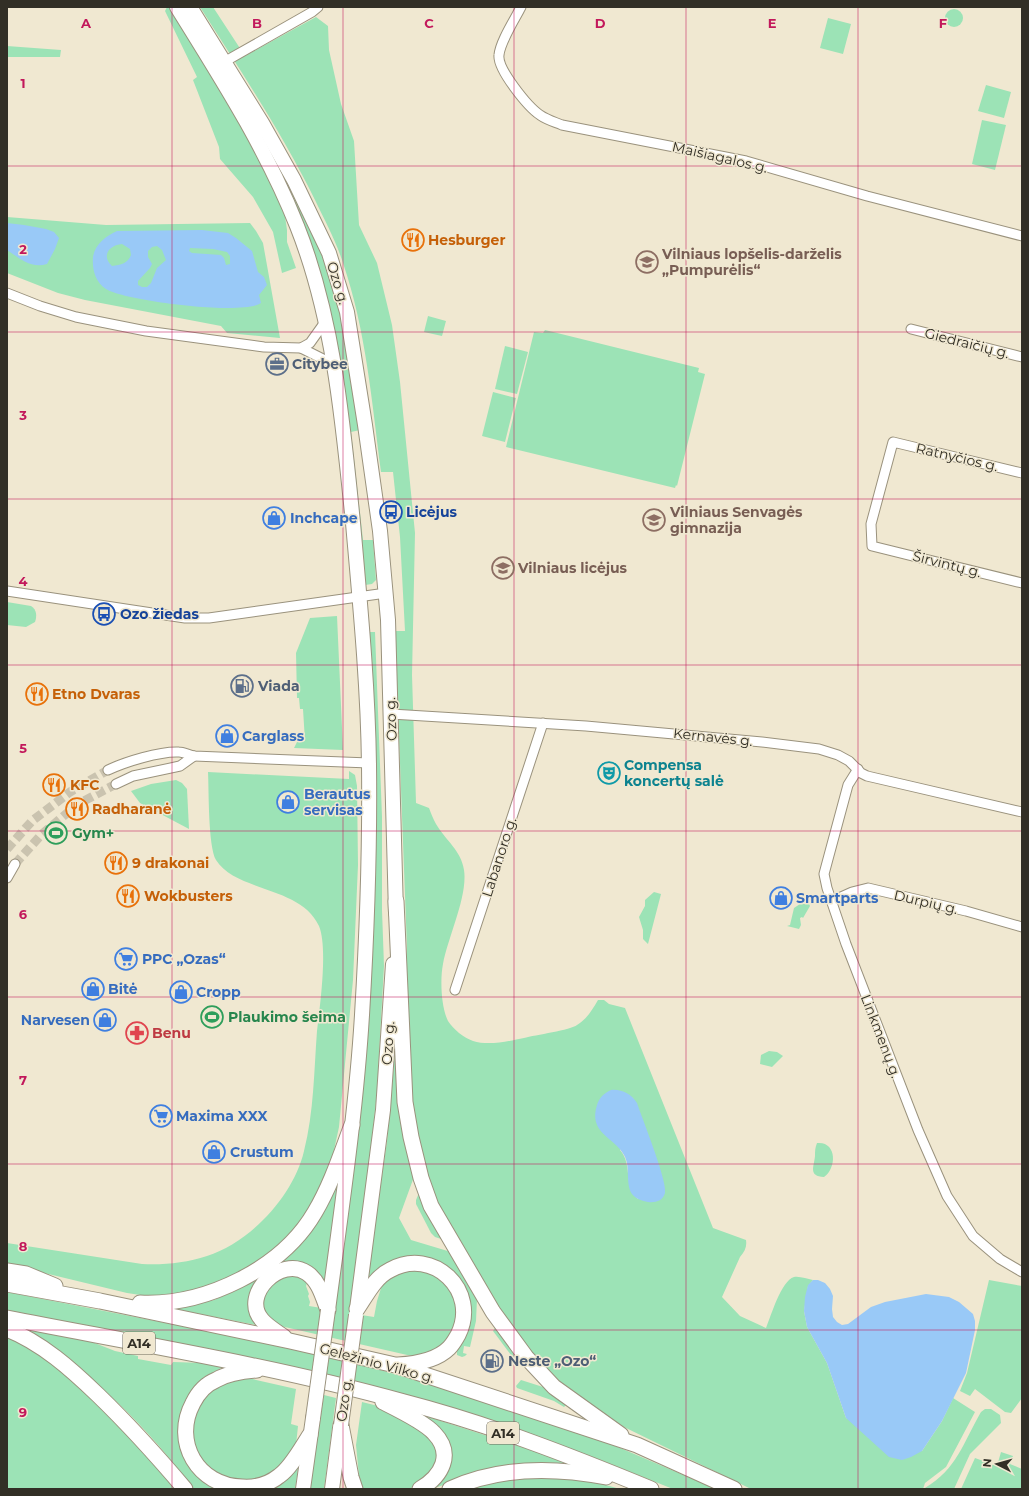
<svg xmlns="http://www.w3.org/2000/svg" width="1029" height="1496" font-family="Montserrat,sans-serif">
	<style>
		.green { fill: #9ce3b6; fill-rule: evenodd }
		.water { fill: #99c9f7; fill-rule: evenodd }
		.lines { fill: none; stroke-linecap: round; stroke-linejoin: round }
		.minor-tunnel { stroke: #cac3af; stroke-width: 9; stroke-dasharray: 9 4.5; stroke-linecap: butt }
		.minor-casing { stroke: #9a927d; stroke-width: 11 }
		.primary-casing { stroke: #9a927d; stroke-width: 16 }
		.trunk-casing { stroke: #9a927d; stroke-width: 17 }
		.minor { stroke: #fff; stroke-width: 9 }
		.primary { stroke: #fff; stroke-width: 14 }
		.trunk { stroke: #fff; stroke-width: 15 }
		.primary-bridge-casing { stroke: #9a927d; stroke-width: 16; stroke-linecap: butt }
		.primary-bridge { stroke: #fff; stroke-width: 14 }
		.grid { fill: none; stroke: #c2185b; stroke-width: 1; stroke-opacity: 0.55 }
		.labels { text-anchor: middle; stroke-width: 3; stroke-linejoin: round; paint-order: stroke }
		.shield { fill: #f0e8d1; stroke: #6b6659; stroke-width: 1 }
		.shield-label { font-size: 13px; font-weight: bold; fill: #322f26 }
		.street-label { font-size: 14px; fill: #322f26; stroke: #f0e8d1 }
		.food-label { font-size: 14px; font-weight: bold; fill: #c56008; stroke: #f0e8d1; text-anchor: start }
		.education-label { font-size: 14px; font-weight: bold; fill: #785e54; stroke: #f0e8d1; text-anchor: start }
		.service-label { font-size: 14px; font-weight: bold; fill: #4e5e75; stroke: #f0e8d1; text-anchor: start }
		.transit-label { font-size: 14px; font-weight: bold; fill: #164399; stroke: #f0e8d1; text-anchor: start }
		.shop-label { font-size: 14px; font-weight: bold; fill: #366cbe; stroke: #f0e8d1; text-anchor: start }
		.culture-label { font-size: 14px; font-weight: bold; fill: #0d838f; stroke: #f0e8d1; text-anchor: start }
		.leisure-label { font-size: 14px; font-weight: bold; fill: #27864d; stroke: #f0e8d1; text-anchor: start }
		.health-label { font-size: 14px; font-weight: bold; fill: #be3a42; stroke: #f0e8d1; text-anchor: start }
		.grid-label { font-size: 13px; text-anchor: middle; font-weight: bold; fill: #c2185b; stroke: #f0e8d1; stroke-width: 3; stroke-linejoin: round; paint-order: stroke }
	</style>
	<rect width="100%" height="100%" fill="#f0e8d1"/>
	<g class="green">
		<path d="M167 7 170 8 236 114 263 165 284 209 287 230V242L296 268 282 273 273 232 253 197 220 159 219 147 193 80 197 77 165 11Z"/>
		<path d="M200 7H213L245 56 316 17 328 26 329 50 341 104 354 141 359 225 377 263 392 325 400 382 415 533 412 675 416 803 429 808C431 813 433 819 436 824 446 841 461 850 464 870 468 896 448 937 443 964 440 979 441 1007 448 1021 453 1029 464 1038 473 1041 489 1046 509 1041 524 1038 535 1035 571 1030 577 1025 587 1019 592 1010 598 1000H604L609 1004 625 1008 713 1228 746 1240C747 1247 745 1251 740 1257L722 1297 740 1316 766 1328C771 1316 781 1281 794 1277 800 1276 807 1279 813 1280L808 1286 804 1311 807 1327 827 1363 846 1418 922 1451 942 1421 953 1398 975 1412 946 1467 925 1483 923 1489H751L626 1428 603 1414 564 1386 551 1374 533 1354 495 1302 435 1201 413 1134 405 1012 407 948 395 631H405L400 537 393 472H381C372 403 366 330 343 263 336 241 325 221 315 200 282 133 240 70 200 7ZM633 1097 638 1199C623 1187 633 1164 620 1150Z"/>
		<circle cx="954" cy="18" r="9"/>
		<path d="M828 18 851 24 843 54 820 48Z"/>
		<path d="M7 46 61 50 60 57H7Z"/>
		<path d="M986 85 1011 92 1004 118 978 111Z"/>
		<path d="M982 120 1006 125 995 170 972 164Z"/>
		<path d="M275 157 322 252 341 311 360 430 351 432 363 540H373L376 580 372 584 365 585 327 299 309 238 275 159Z"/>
		<path d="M7 217 106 225 250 223 256 231 263 243 280 338 227 333 221 326 85 300 58 293 7 273Z"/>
		<path d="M428 316 446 321 442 336 424 332Z"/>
		<path d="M545 330 699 368 698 372 705 374 677 486 676 485 675 488 506 447 534 332 543 333Z"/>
		<path d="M505 346 528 352 517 394 495 389Z"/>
		<path d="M493 392 516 398 505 442 482 436Z"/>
		<path d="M7 602 31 606C37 610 37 616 35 622L26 627 7 625Z"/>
		<path d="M337 616 343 750 294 748 297 742 305 741 303 709H300L299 698H297L296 653 310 618Z"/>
		<path d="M368 632H375L382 817V910L384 966 377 1092 366 1196 349 1313 374 1317 377 1301 382 1285 389 1277 402 1271 419 1269 444 1280 452 1290 457 1304 456 1327 444 1346 416 1357 276 1325 267 1319C265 1314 261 1305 261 1300 262 1289 279 1277 289 1276 296 1275 302 1278 308 1280L306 1286 309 1294 308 1296 310 1302 309 1306 334 1310 370 1000 374 916 375 826Z"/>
		<path d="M349 771 355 775 357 786 358 865 353 980 339 1127 331 1164 304 1223 252 1269 192 1293 147 1296 127 1293 7 1264V1243L142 1264C164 1265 186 1263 207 1256 250 1243 294 1195 304 1151 314 1112 314 1070 317 1031 320 1005 328 948 319 926 301 886 236 892 216 860 208 846 209 791 208 772L349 779Z"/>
		<path d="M176 780 182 783 187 789 189 829 140 803 131 791 151 784Z"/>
		<path d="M654 892 661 894 648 944 643 939V930L639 917 645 906V900Z"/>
		<path d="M800 904H809L810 906 803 918 802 917 800 918 801 925 799 929 787 926 790 925 794 908Z"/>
		<path d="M397 1031 415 1174 399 1218 411 1240 451 1252 477 1299 476 1321 470 1347 464 1346 463 1353 467 1354 465 1356 462 1357 457 1355V1351L467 1332 471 1305 468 1297 447 1267 434 1260 420 1256 403 1257 371 1277 369 1278 368 1274 387 1141Z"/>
		<path d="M769 1051 777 1052 783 1056 772 1067 760 1064 761 1055Z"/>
		<path d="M817 1143C837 1141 837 1168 824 1177 808 1176 814 1167 815 1156 815 1151 815 1148 817 1143Z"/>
		<path d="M341 1168 324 1286 310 1269 261 1280V1326L170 1308 193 1305 214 1300 235 1291 259 1278Z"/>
		<path d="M421 1188 444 1240 435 1237 431 1233 416 1204V1200Z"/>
		<path d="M989 1280 1022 1286V1398L1011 1413 1005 1412 975 1389 970 1396 960 1391 967 1373Z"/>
		<path d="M7 1292 212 1332 367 1366 462 1394 604 1441 716 1489H673L598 1459 511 1429 365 1384 331 1375 216 1350 7 1311Z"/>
		<path d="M495 1328 497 1329 521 1361 519 1363H517L493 1331Z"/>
		<path d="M22 1329 87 1340 115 1351 138 1356V1359L171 1365 173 1362 204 1363 223 1367 204 1377 194 1387 186 1400 181 1414 180 1429 218 1489H192C165 1449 128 1410 91 1379 69 1361 45 1345 22 1329Z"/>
		<path d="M7 1337C24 1343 39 1354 54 1365 101 1401 139 1445 177 1489H7Z"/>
		<path d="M248 1378 296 1389 291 1424 298 1426 296 1445 280 1470 243 1484 216 1475 201 1459 192 1441V1420L205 1394 222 1381Z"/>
		<path d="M521 1380 543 1387 566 1405 564 1407 554 1401 517 1388 516 1386Z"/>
		<path d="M324 1395 336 1398 324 1489H309Z"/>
		<path d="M362 1402 386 1408 432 1437 439 1457 427 1479 409 1489H360L361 1484 359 1476 356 1445Z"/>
		<path d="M985 1409H991L1000 1415 1001 1423 970 1454 954 1489 925 1488C957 1469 963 1443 981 1412Z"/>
		<path d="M407 1410 574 1464C556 1463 539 1462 521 1464 492 1467 462 1478 435 1488L443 1478 450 1463Z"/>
		<path d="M1001 1452 1013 1456 1010 1464 1022 1469V1489H961L975 1458 997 1466Z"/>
		<path d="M300 1456 295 1489H268Z"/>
		<path d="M526 1476 592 1481 620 1489H465L474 1486Z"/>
	</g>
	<g class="water">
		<path d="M7 223 24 225 46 229 54 232 59 238 55 249 47 264C31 269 19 258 7 250Z"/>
		<path d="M202 230 228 233 236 238 252 251 258 272 264 277 267 285 259 295 261 303C244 316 125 301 106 289 95 282 92 269 93 257 95 244 106 236 117 231ZM122 244 130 249 131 255C128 263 121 265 112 266 101 256 109 245 122 244ZM157 246 162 250 166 260 157 268 151 283 147 287H142L138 285V281L150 268 152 264 148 257V251L152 247ZM190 248 213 249 227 252 230 256V264L226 265 224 258 221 255 192 253 189 251Z"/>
		<path d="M611 1090C622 1089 631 1094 637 1103 642 1118 668 1182 665 1193 663 1201 655 1203 648 1202 642 1201 636 1199 632 1194 625 1183 631 1167 624 1155 614 1137 588 1133 597 1105 599 1098 604 1093 611 1090Z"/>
		<path d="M813 1280H818L825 1283 830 1289 833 1296 832 1309 833 1317 837 1322 842 1325 848 1324 871 1307 885 1302 926 1294 949 1297 959 1302 973 1314 975 1321V1330L966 1373 942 1421 922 1451 911 1457 902 1460 889 1457 846 1418 827 1363 807 1327 804 1311 805 1297 808 1285Z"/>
	</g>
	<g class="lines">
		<g class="minor-tunnel">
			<path d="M7 849 32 821 70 792 108 770"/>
			<path d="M15 864 41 835 78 804 116 784"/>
		</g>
		<g class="minor-casing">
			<g id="minor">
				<path d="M521 7C515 19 500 42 499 55 497 69 528 107 540 115 547 120 555 122 562 125L746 161 867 196 1022 236"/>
				<path d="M224 62 312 12 318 7"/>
				<path d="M7 293 40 306 76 317 146 331 264 347 301 348 310 343 325 322"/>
				<path d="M911 329 1022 357"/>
				<path d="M301 348 333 364"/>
				<path d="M1022 473 893 442 871 524 872 546 1022 583"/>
				<path d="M7 591 185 618H209L386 593"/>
				<path d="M391 714 586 726 762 742 819 749 838 755 849 761 861 773 867 776 1022 812"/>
				<path d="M858 769 848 785 828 859 824 874 827 888 846 944 918 1130 947 1196 973 1236 1000 1259 1022 1272"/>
				<path d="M108 770C125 762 160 751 179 752 183 752 189 755 194 756L369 763"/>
				<path d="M116 784 133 776 180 766 194 756"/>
				<path d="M7 878 15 864"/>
				<path d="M832 901 852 892 868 888 966 911 1022 927"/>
				<path d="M455 990 543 723"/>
			</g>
		</g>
		<g class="primary-casing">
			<g id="primary">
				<path d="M177 7C221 78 266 148 297 226 334 319 343 424 353 523 360 603 368 685 369 765 370 848 367 932 362 1015 356 1113 341 1212 328 1310"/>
				<path d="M190 7 262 123 294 180 329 253 347 312 365 425 380 531 388 620 396 913"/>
				<path d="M357 1309 383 1110 393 964"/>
				<path d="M303 1489 313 1418"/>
				<path d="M332 1489 340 1428"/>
			</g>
		</g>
		<g class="trunk-casing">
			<g id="trunk">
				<path d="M396 901 405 1102 411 1137 421 1178 431 1206 493 1312 526 1357 554 1387 621 1435"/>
				<path d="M7 1271 26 1274 55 1286"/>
				<path d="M7 1284 100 1301 290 1341 395 1365 637 1445 734 1489"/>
				<path d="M140 1303C205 1306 282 1269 315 1212 331 1185 341 1154 352 1125"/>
				<path d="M357 1309C366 1296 375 1277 390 1270 433 1246 480 1291 458 1335 455 1340 453 1344 449 1348 437 1360 415 1364 398 1365"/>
				<path d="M7 1318C140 1344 274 1366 404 1402 489 1424 571 1456 651 1489"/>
				<path d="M7 1329C42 1343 71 1369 98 1395 129 1425 157 1456 185 1489"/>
				<path d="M284 1337C277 1332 268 1327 262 1320 240 1295 281 1255 307 1273 319 1281 323 1297 328 1310"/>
				<path d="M257 1370C243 1371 228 1373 216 1380 206 1384 198 1393 193 1403 172 1442 198 1486 242 1487 255 1488 269 1484 279 1476 291 1468 302 1447 310 1435"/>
				<path d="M383 1402C397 1409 424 1422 434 1433 454 1454 442 1476 420 1489"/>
				<path d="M341 1425 351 1477 355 1489"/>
				<path d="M450 1489C498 1467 554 1467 606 1477"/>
			</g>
		</g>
		<use href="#minor" class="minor"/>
		<use href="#primary" class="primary"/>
		<use href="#trunk" class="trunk"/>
		<g class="primary-bridge-casing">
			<g id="primary-bridge">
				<path d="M313 1418 328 1310"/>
				<path d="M341 1425 356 1315"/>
			</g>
		</g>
		<use href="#primary-bridge" class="primary-bridge"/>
	</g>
	<path class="grid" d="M172 7V1489M343 7V1489M514 7V1489M686 7V1489M858 7V1489M7 166H1022M7 332H1022M7 499H1022M7 665H1022M7 831H1022M7 997H1022M7 1164H1022M7 1330H1022"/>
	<defs>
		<g id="restaurant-ring" transform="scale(1.15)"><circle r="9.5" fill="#f0e8d1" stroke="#e8710a" stroke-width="1.5"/><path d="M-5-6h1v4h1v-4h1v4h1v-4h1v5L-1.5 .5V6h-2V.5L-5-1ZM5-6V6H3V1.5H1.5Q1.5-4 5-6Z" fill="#e8710a"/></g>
		<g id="school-ring" transform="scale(1.15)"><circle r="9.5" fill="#f0e8d1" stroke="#8d6e63" stroke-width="1.5"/><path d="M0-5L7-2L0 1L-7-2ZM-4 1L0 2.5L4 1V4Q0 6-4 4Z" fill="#8d6e63"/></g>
		<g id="office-ring" transform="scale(1.15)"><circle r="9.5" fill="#f0e8d1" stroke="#5c6f8a" stroke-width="1.5"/><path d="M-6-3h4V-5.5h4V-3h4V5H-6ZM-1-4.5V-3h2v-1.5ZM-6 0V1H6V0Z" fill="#5c6f8a"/></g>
		<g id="bus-ring" transform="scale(1.15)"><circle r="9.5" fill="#f0e8d1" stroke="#1a4fb4" stroke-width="1.5"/><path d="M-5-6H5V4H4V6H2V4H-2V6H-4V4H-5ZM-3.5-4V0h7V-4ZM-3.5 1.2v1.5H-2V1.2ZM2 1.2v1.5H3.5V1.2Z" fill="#1a4fb4"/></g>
		<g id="shop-ring" transform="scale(1.15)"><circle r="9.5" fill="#f0e8d1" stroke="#3f7fe0" stroke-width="1.5"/><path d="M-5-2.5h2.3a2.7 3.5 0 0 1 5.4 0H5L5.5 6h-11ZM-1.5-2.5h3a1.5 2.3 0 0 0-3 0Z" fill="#3f7fe0"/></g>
		<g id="fuel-ring" transform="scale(1.15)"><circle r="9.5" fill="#f0e8d1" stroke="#5c6f8a" stroke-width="1.5"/><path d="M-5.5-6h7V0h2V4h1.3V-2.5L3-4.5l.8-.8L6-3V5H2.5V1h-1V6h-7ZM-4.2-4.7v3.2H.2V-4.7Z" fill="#5c6f8a"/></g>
		<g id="theatre-ring" transform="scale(1.15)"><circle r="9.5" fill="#f0e8d1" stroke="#0f9aa8" stroke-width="1.5"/><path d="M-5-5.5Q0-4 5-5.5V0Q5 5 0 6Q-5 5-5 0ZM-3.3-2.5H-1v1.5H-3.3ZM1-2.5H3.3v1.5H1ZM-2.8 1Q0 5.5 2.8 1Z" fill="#0f9aa8"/></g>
		<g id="stadium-ring" transform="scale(1.15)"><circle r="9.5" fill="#f0e8d1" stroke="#2e9e5b" stroke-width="1.5"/><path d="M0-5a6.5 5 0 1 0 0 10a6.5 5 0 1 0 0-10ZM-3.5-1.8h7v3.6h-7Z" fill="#2e9e5b"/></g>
		<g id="supermarket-ring" transform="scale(1.15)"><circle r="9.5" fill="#f0e8d1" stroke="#3f7fe0" stroke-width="1.5"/><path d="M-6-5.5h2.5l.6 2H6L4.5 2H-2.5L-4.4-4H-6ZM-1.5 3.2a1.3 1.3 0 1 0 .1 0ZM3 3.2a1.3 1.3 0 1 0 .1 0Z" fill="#3f7fe0"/></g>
		<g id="pharmacy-ring" transform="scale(1.15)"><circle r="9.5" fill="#f0e8d1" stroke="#e0444e" stroke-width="1.5"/><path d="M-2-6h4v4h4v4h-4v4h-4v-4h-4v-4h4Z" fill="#e0444e"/></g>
	</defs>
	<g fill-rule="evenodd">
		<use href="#restaurant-ring" x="413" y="240"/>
		<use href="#school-ring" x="647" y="262"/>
		<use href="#office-ring" x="277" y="364"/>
		<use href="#bus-ring" x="391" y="512"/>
		<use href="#shop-ring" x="274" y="518"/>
		<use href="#school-ring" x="654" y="520"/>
		<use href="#school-ring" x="503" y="568"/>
		<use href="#bus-ring" x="104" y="614"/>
		<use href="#fuel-ring" x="242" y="686"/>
		<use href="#restaurant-ring" x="37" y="694"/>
		<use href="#shop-ring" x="227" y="736"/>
		<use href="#theatre-ring" x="609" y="773"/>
		<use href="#restaurant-ring" x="54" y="785"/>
		<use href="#shop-ring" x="288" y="802"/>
		<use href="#restaurant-ring" x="77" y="809"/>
		<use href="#stadium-ring" x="56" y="833"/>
		<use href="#restaurant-ring" x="116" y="863"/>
		<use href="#restaurant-ring" x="128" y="896"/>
		<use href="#shop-ring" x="781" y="898"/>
		<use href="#supermarket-ring" x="126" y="959"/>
		<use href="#shop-ring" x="93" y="989"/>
		<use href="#shop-ring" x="181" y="992"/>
		<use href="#stadium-ring" x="212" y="1017"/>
		<use href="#shop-ring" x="105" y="1020"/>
		<use href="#pharmacy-ring" x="137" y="1033"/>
		<use href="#supermarket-ring" x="161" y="1116"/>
		<use href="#shop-ring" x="214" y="1152"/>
		<use href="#fuel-ring" x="492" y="1361"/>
	</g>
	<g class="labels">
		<g class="shield">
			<rect x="123" y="1332" width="32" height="22" rx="3"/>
			<rect x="487" y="1422" width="32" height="22" rx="3"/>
		</g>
		<g class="shield-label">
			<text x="139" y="1348">A14</text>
			<text x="503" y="1438">A14</text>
		</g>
		<g class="street-label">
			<text transform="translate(720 157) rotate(13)" y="5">Maišiagalos g.</text>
			<text transform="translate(338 283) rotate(73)" y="5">Ozo g.</text>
			<text transform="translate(967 343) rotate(14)" y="5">Giedraičių g.</text>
			<text transform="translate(957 457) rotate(13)" y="5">Ratnyčios g.</text>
			<text transform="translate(947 564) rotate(14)" y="5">Širvintų g.</text>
			<text transform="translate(391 719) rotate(-92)" y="5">Ozo g.</text>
			<text transform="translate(713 737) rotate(6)" y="5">Kernavės g.</text>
			<text transform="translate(499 857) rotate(-72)" y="5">Labanoro g.</text>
			<text transform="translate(926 902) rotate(13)" y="5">Durpių g.</text>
			<text transform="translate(881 1036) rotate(69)" y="5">Linkmenų g.</text>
			<text transform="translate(388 1043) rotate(-86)" y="5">Ozo g.</text>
			<text transform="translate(377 1363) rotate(15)" y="5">Geležinio Vilko g.</text>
			<text transform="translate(344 1400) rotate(-82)" y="5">Ozo g.</text>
		</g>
		<g class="food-label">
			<text x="428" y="245">Hesburger</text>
			<text x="52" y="699">Etno Dvaras</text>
			<text x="70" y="790">KFC</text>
			<text x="92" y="814">Radharanė</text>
			<text x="132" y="868">9 drakonai</text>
			<text x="144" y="901">Wokbusters</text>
		</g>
		<g class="education-label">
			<text x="662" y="259">Vilniaus lopšelis-darželis<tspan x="662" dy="16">„Pumpurėlis“</tspan></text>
			<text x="670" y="517">Vilniaus Senvagės<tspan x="670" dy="16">gimnazija</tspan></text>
			<text x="518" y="573">Vilniaus licėjus</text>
		</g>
		<g class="service-label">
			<text x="292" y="369">Citybee</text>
			<text x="258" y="691">Viada</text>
			<text x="508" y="1366">Neste „Ozo“</text>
		</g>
		<g class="transit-label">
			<text x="406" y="517">Licėjus</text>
			<text x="120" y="619">Ozo žiedas</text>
		</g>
		<g class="shop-label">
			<text x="290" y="523">Inchcape</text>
			<text x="242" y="741">Carglass</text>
			<text x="304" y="799">Berautus<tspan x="304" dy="16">servisas</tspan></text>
			<text x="796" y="903">Smartparts</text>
			<text x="142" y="964">PPC „Ozas“</text>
			<text x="108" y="994">Bitė</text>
			<text x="196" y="997">Cropp</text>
			<text x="90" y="1025" text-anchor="end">Narvesen</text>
			<text x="176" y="1121">Maxima XXX</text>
			<text x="230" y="1157">Crustum</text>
		</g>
		<g class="culture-label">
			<text x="624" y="770">Compensa<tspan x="624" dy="16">koncertų salė</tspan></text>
		</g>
		<g class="leisure-label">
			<text x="72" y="838">Gym+</text>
			<text x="228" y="1022">Plaukimo šeima</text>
		</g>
		<g class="health-label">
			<text x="152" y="1038">Benu</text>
		</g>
	</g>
	<g class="grid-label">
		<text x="86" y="28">A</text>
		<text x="257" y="28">B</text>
		<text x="429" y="28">C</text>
		<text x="600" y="28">D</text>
		<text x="772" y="28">E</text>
		<text x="943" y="28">F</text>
		<text x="23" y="88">1</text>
		<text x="23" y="254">2</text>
		<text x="23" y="420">3</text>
		<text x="23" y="586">4</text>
		<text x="23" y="753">5</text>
		<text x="23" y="919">6</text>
		<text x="23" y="1085">7</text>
		<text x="23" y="1251">8</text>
		<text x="23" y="1417">9</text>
	</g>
	<rect width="1029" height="1496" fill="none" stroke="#322f26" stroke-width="16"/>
	<g transform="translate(997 1464) rotate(276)" stroke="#f0e8d1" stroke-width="3" paint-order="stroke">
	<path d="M0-3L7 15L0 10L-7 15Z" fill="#322f26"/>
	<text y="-6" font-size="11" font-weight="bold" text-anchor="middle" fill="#322f26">N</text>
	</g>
</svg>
